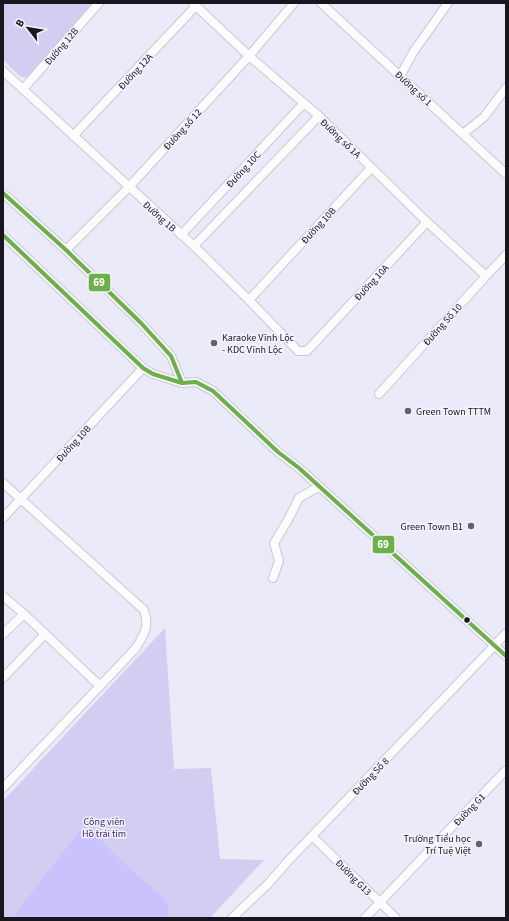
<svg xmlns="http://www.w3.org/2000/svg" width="509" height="921" font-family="'Source Sans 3',sans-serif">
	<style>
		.green { fill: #d2cdf1 }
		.water { fill: #cac2fc }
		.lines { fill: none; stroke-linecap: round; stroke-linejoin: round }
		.street-casing { stroke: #c9c8d3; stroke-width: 10 }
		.street { stroke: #fcfcfe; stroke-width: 8 }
		.bus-1-casing { stroke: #f4f3fe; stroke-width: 7 }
		.bus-1 { stroke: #6daf48; stroke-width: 4 }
		.poi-dot { fill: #62616c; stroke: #f4f3fe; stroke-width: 1.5 }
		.bus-dot { fill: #181720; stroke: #f4f3fe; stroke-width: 1.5 }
		.labels { text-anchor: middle; stroke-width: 3; stroke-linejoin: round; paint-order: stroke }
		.street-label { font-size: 10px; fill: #181720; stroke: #f4f3fe }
		.poi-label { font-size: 10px; fill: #181720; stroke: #f4f3fe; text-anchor: start }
		.park-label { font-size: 10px; fill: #361d71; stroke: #f4f3fe }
		.line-badge { stroke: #f4f3fe; stroke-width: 1.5 }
		.badge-label { font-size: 11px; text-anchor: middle; font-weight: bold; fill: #fff }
	</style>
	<rect width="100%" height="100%" fill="#ebeaf8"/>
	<g class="green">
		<path d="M3 3H94L28 77H21L3 60Z"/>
		<path d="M165 628 174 769 211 768 220 859 264 860 210 918H3V801Z"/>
	</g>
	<path class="water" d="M85 828C93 829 98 837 104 843 116 856 129 868 142 879 149 886 159 892 165 900 169 906 169 911 167 918H14L25 901 74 838 81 830Z"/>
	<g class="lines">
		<g class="street-casing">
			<g id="street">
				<path d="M193 3 249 56 319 116 427 222 486 276"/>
				<path d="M321 3 506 174"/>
				<path d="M3 71 194 246 249 300 298 351H307L427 222"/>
				<path d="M400 76 414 51 448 3"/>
				<path d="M23 89 99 3"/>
				<path d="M463 134 484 117 506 88"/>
				<path d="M73 136 196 6"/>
				<path d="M3 193 66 250 141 323 171 356 182 383"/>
				<path d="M3 235 143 368 153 374 182 383 196 382 213 391 278 452 299 468 506 656"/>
				<path d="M181 235 304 103"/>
				<path d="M194 246 319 116"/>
				<path d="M66 250 129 187 249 56 294 3"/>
				<path d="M249 300 371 168"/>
				<path d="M379 394 486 276 506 255"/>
				<path d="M3 483 144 610C150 627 144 634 136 648L3 788"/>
				<path d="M3 518 143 368"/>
				<path d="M273 578 279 561 274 543 288 520 299 498 313 490 320 487"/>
				<path d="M3 596 24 614 100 686"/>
				<path d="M3 634 24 614"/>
				<path d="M3 678 45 634"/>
				<path d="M312 836 396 918"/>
				<path d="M232 918 268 884 289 860 495 645 506 633"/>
				<path d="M365 918 506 770"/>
			</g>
		</g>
		<use href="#street" class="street"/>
		<g class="bus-1-casing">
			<g id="bus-1">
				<path d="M3 193 66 250 141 323 171 356 182 383"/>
				<path d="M3 235 143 368 153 374 182 383 196 382 213 391 278 452 299 468 506 656"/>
			</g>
		</g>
		<use href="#bus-1" class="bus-1"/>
	</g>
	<g class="poi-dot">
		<circle cx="214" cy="343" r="4"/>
		<circle cx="408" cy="411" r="4"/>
		<circle cx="471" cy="526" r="4"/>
		<circle cx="479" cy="844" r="4"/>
	</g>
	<circle class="bus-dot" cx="467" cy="620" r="3.5"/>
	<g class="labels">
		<g class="street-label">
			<text transform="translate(61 46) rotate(-49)" y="4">Đường 12B</text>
			<text transform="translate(135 71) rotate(-47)" y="4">Đường 12A</text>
			<text transform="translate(414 88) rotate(43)" y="4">Đường số 1</text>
			<text transform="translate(182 129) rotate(-48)" y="4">Đường số 12</text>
			<text transform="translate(341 138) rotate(44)" y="4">Đường số 1A</text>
			<text transform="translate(243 169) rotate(-47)" y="4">Đường 10C</text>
			<text transform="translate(160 216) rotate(42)" y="4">Đường 1B</text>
			<text transform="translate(318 225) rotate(-47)" y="4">Đường 10B</text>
			<text transform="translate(371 282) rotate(-47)" y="4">Đường 10A</text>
			<text transform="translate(442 324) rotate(-48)" y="4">Đường Số 10</text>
			<text transform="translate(73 443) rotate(-47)" y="4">Đường 10B</text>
			<text transform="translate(370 776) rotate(-46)" y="4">Đường Số 8</text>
			<text transform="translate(469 809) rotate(-46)" y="4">Đường G1</text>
			<text transform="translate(354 877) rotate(45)" y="4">Đường G13</text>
		</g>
		<g class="poi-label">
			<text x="222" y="341">Karaoke Vĩnh Lộc<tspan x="222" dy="12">- KDC Vĩnh Lộc</tspan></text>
			<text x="416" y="415">Green Town TTTM</text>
			<text x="463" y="530" text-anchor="end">Green Town B1</text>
			<text x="471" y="842" text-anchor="end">Trường Tiểu học<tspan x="471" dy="12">Trí Tuệ Việt</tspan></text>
		</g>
		<g class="park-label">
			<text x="104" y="825">Công viên<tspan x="104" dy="12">Hồ trái tim</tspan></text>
		</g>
	</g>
	<g class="line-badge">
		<rect x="88" y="273" width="23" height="19" rx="4" fill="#6daf48"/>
		<rect x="372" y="535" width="23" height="19" rx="4" fill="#6daf48"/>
	</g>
	<g class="badge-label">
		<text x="99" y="286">69</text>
		<text x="383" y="548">69</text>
	</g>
	<rect width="509" height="921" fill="none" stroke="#181720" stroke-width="8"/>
	<g transform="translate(28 28) rotate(301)" stroke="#f4f3fe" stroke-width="3" paint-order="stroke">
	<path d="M0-3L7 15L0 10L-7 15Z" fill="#181720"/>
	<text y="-6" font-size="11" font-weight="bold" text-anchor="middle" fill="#181720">B</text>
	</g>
</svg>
